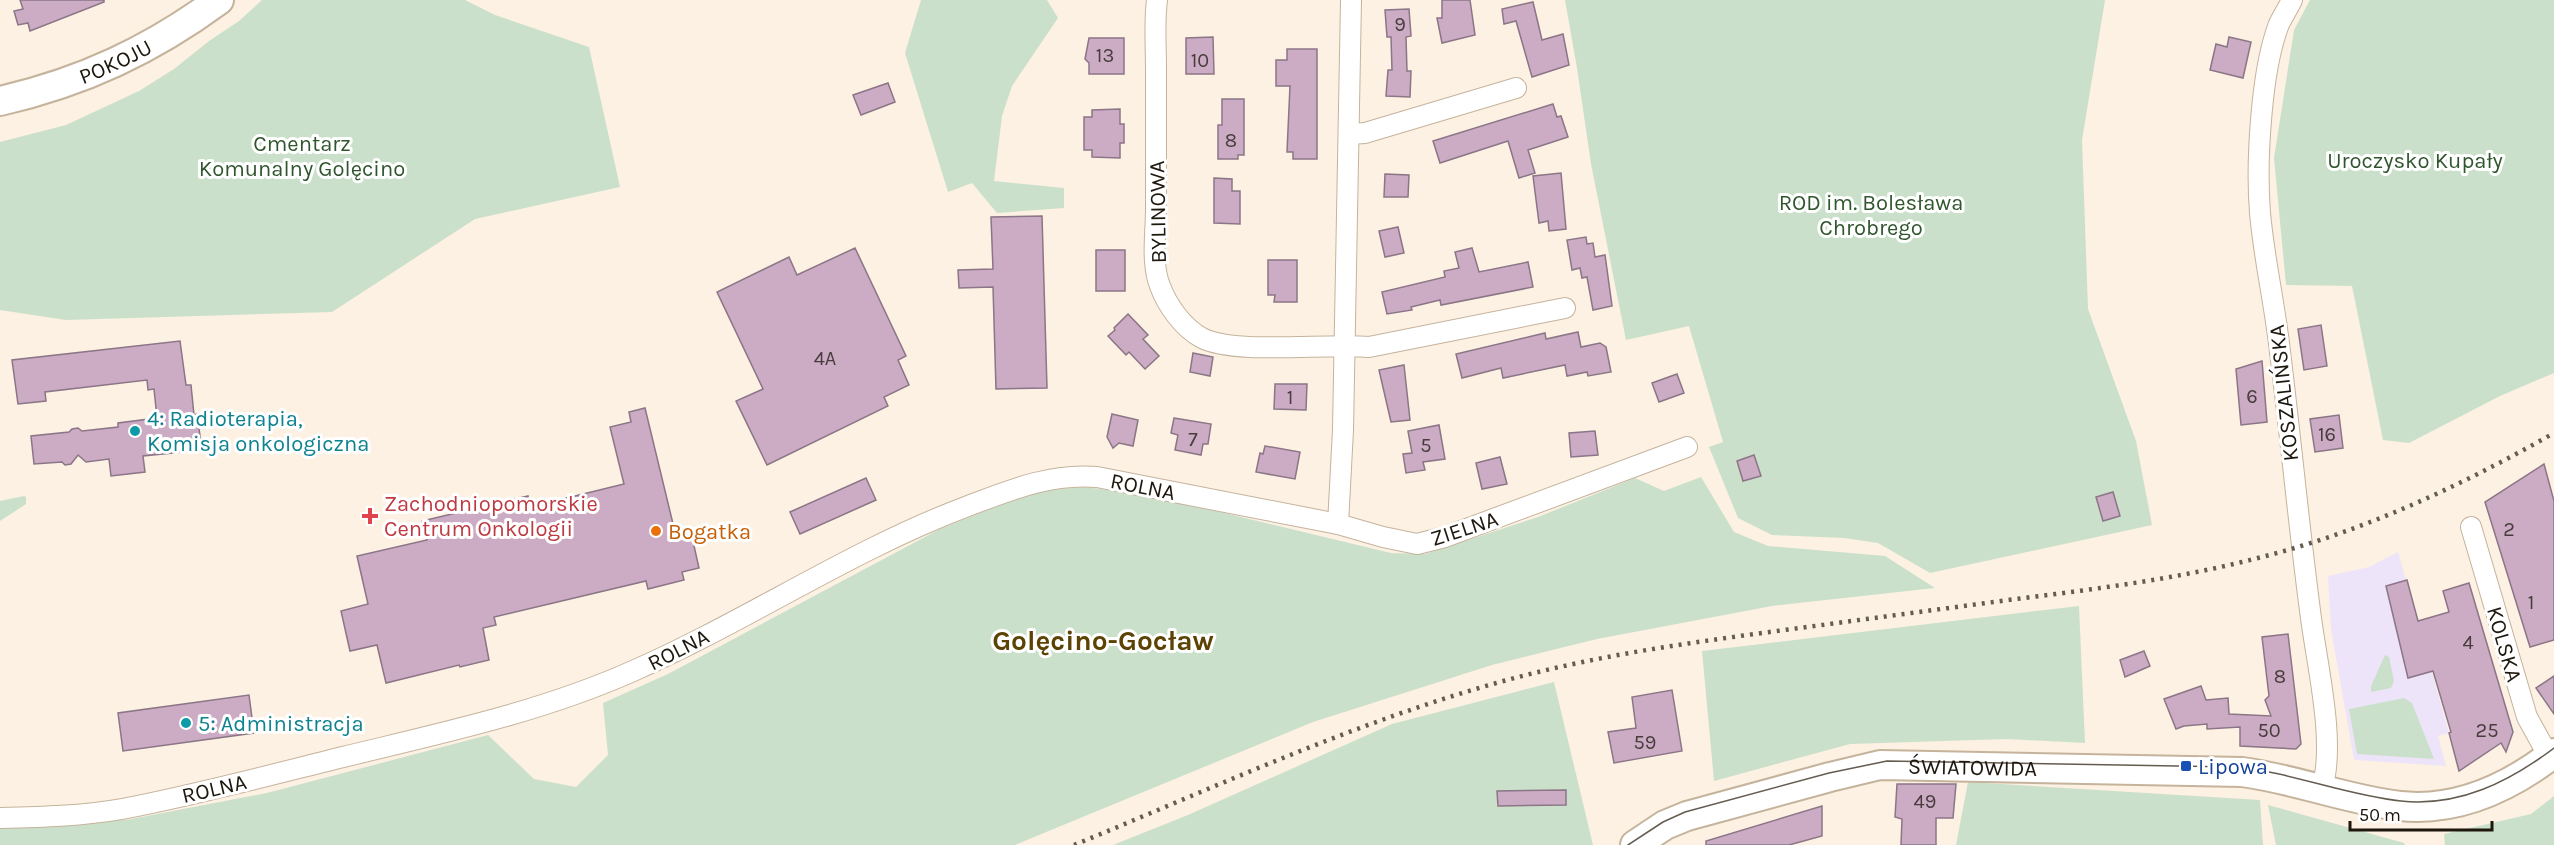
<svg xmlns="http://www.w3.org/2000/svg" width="2554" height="845" font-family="Karla,sans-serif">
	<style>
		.education { fill: #ede4fa }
		.green { fill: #cbe0ca }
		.building { fill: #cbacc4; stroke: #8b7586; stroke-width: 1.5 }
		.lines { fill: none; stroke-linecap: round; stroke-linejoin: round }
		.street-casing { stroke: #c5b39c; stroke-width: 22 }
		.secondary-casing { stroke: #c5b39c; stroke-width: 32 }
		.street { stroke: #fff; stroke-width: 20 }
		.secondary { stroke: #fff; stroke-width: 28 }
		.tram { stroke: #645c51; stroke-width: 1.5 }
		.rail { stroke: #645c51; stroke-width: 4.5; stroke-dasharray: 3 6; stroke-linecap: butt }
		.culture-dot { fill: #0f9aa8; stroke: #fff; stroke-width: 2 }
		.health-dot { fill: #e0444e; stroke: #fff; stroke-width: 2 }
		.food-dot { fill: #e8710a; stroke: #fff; stroke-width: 2 }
		.transit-dot { fill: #1a4fb4; stroke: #fff; stroke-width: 2 }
		.labels { text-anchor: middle; stroke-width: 6; stroke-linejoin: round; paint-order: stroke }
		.number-label { font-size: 20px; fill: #483c3c }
		.street-label { font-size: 22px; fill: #1d170e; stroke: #fff }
		.park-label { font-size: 22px; fill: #30562e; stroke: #fff }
		.culture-label { font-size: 22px; fill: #0d838f; stroke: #fff; text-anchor: start }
		.health-label { font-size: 22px; fill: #be3a42; stroke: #fff; text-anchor: start }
		.food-label { font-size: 22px; fill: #c56008; stroke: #fff; text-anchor: start }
		.transit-label { font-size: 22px; fill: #164399; stroke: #fff; text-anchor: start }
		.district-label { font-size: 28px; font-weight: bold; fill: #5c4304; stroke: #fff }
	</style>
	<rect width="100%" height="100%" fill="#fcf1e2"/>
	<path class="education" d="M2398 552 2449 733 2438 736 2446 766 2354 760 2331 629 2328 576 2369 567Z"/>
	<g class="green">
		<path d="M262 0H465L495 15 589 47 620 187 475 219 332 312 66 320 0 310V142L66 125 139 91 174 69 209 41 239 21Z"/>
		<path d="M921 0H1047L1058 18 1012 86 1002 116 994 181 1064 188V208L997 213 972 183 948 192 905 53Z"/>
		<path d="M1565 0H2105L2082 140 2088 309 2136 441 2152 525 1930 573 1878 543 1844 538 1772 535 1738 518 1709 447 1723 442 1689 326 1626 340 1591 164 1577 68Z"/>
		<path d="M2310 0H2554V373L2500 396 2409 443 2383 440 2352 286 2286 285 2274 158 2294 30Z"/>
		<path d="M1701 477 1734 532 1768 546 1885 556 1935 588 1772 606 1597 639 1492 665 1313 722 1015 845H0V822L126 820 267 793 488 735 534 779 576 787 608 755 603 703 668 674 938 530 997 506 1047 490 1086 487 1158 497 1391 553 1425 554 1538 517 1635 478 1664 491Z"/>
		<path d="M24 496 26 497V504L0 521V501Z"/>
		<path d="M2079 606 2085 743 2007 739 1850 744 1714 781 1702 651Z"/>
		<path d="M2385 655 2389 657 2394 681 2391 688 2371 692V686Z"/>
		<path d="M1554 682 1593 845H1113L1188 815 1392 724Z"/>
		<path d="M2404 698 2412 703 2434 759 2357 754 2349 709Z"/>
		<path d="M1968 782 2260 800 2263 845H1956Z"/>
		<path d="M2554 796V845H2445L2444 834 2531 814Z"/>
		<path d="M2268 805 2404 843 2405 845H2276Z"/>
	</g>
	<g class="building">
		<path d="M20 0H104V2L30 31 28 23 18 25 14 11 23 9Z"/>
		<path d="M1442 0H1470L1475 35 1442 43 1437 18H1442Z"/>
		<path d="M1533 2 1542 40 1563 34 1569 65 1532 77 1516 21 1504 24 1502 9Z"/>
		<path d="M1409 9 1411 36 1406 37 1407 71H1411L1410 97 1386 96 1388 70H1392L1391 37H1387L1385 10Z"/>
		<path d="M1213 37 1214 74H1186V38Z"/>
		<path d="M2229 37 2251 42 2243 78 2210 70 2216 44 2227 47Z"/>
		<path d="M1089 38H1124V74H1089V63L1085 59Z"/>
		<path d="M1287 49H1317V159H1293V152H1287L1290 86H1276V60H1287Z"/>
		<path d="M888 83 895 102 861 115 853 95Z"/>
		<path d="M1222 99H1244V155H1238V159H1218V125H1222Z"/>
		<path d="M1553 104 1557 117 1561 116 1568 137 1528 150 1535 173 1519 178 1508 141 1440 163 1433 141Z"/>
		<path d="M1120 109V124H1124V143H1120V158L1092 157V150H1084V117H1092V110Z"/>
		<path d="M1561 173 1566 229 1549 231 1548 221 1539 223 1533 176Z"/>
		<path d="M1385 174 1409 175 1408 197H1384Z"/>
		<path d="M1214 178 1232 179V191H1240V224L1214 223Z"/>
		<path d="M1042 216 1047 388 996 389 993 287 959 288 958 270 993 269 991 217Z"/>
		<path d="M1398 227 1404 253 1385 257 1379 231Z"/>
		<path d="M1586 237 1587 244 1593 243 1595 257 1605 255 1612 306 1593 310 1587 277 1582 278 1580 268 1572 270 1567 240Z"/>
		<path d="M855 248 906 356 898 360 909 385 884 397 888 406 767 465 736 401 763 389 717 292 789 257 797 275Z"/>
		<path d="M1472 248 1479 272 1528 262 1533 287 1441 305 1440 300 1411 307 1412 310 1387 314 1382 292 1445 277 1444 271 1459 268 1455 252Z"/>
		<rect x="1096" y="250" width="29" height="41"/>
		<path d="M1268 260H1297V302H1274L1275 295H1268Z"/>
		<path d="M1128 314 1148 335 1143 339 1159 356 1145 369 1129 352 1126 355 1108 336 1115 330 1114 328Z"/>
		<path d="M2321 325 2327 366 2304 370 2298 329Z"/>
		<path d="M1578 332 1581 347 1600 343 1606 347 1611 372 1588 376 1587 372 1567 376 1565 365 1503 378 1501 368 1462 378 1456 354 1545 333 1546 339Z"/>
		<path d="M180 341 186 385H191L194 415 197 414 202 450 143 456 145 472 111 476 109 459 86 462 78 455 71 464 65 465 62 462 34 464 31 436 69 432 72 429 78 428 82 431 118 427V423L157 418 154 389 148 390 147 380 45 392 46 401 18 404 12 360Z"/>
		<path d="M1193 353 1213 357 1210 376 1190 372Z"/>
		<path d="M2262 361 2267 422 2241 425 2236 369Z"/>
		<path d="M1404 365 1410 420 1391 422 1379 370Z"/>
		<path d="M1677 374 1684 393 1659 402 1652 383Z"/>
		<path d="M1275 384H1307L1306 410 1274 409Z"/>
		<path d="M645 408 675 532 690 528 699 568 682 572 684 580 648 589 646 581 494 617 496 625 483 628 489 660 460 667 459 665 386 683 377 645 350 651 341 611 368 604 357 556 427 540 422 521 528 496 530 507 624 484 610 427 631 422 629 412Z"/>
		<path d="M1112 414 1138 420 1133 446 1119 443 1113 448 1107 437Z"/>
		<path d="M2339 415 2343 448 2315 452 2310 419Z"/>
		<path d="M1174 418 1211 424 1208 444H1203L1201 455 1175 450 1178 435 1171 433Z"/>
		<path d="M1439 425 1445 459 1423 462 1425 470 1406 473 1403 454 1412 453 1408 431Z"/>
		<path d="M1595 431 1598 455 1571 457 1569 433Z"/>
		<path d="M1265 446 1300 452 1295 479 1256 472 1260 453 1263 454Z"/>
		<path d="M1754 455 1761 476 1743 481 1737 461Z"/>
		<path d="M1500 457 1507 484 1482 489 1476 463Z"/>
		<path d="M2544 464 2554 501V640L2530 647 2485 502Z"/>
		<path d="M866 478 876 500 800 534 790 512Z"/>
		<path d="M2113 492 2120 516 2103 521 2096 497Z"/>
		<path d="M2407 580 2418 621 2449 612 2443 591 2469 583 2513 732 2506 752 2501 743 2459 771 2449 733 2451 732 2433 671 2408 678 2386 586Z"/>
		<path d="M2288 634 2301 744 2296 749 2240 746V727L2207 729V724L2184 726 2176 729 2164 699 2201 686 2206 700 2228 698 2229 714 2271 716 2265 700 2269 696 2262 637Z"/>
		<path d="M2144 651 2150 666 2125 677 2120 660Z"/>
		<path d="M2554 676V714L2536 688Z"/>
		<path d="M1672 690 1682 751 1614 763 1608 732 1636 728 1632 697Z"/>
		<path d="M249 695 254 733 123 751 118 713Z"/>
		<path d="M1897 784H1956L1953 818H1936V845H1901L1902 819 1895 817Z"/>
		<path d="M1566 790V805L1498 806 1497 791Z"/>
		<path d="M1822 806V836L1789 845H1706V841Z"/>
	</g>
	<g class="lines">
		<g class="street-casing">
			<g id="street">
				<path d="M1157 0C1154 22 1156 46 1156 68 1156 115 1156 162 1156 209 1156 232 1151 264 1160 286 1167 305 1183 328 1202 338 1235 355 1327 343 1369 347L1565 308"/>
				<path d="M1351 0 1343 430 1338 524 1383 537 1417 544 1445 537 1687 447"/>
				<path d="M2292 0C2288 8 2283 16 2279 24 2261 70 2256 163 2260 213 2264 259 2275 305 2280 352 2291 440 2299 529 2311 618 2317 665 2336 743 2322 788"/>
				<path d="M1349 134 1365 133 1516 88"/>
				<path d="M2471 527 2527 717 2549 757"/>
				<path d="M0 818C41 817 82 816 122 809 196 795 270 775 343 757 442 733 541 712 633 671 747 621 851 550 968 506 1010 490 1051 473 1097 477L1338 524"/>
			</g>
		</g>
		<g class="secondary-casing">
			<g id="secondary">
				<path id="s1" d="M0 101C83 82 151 50 219 0"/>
				<path id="s2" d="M1635 845 1665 825 1687 816 1830 777 1880 765 2242 772C2296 779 2347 800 2400 806 2457 812 2510 787 2554 753"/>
			</g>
		</g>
		<use href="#street" class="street"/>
		<use href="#secondary" class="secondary"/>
		<path class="tram" d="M1628 845 1663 822 1685 812 1829 773 1887 761 2235 767C2291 772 2345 795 2401 801 2459 807 2509 782 2554 748"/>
		<path class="rail" d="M1074 845C1238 778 1404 699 1578 663 1634 651 1690 643 1747 635 1837 623 1926 611 2016 599 2096 589 2176 579 2254 559 2360 533 2459 487 2554 433"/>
	</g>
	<g class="culture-dot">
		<circle cx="135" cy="431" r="6"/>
		<circle cx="186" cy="723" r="6"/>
	</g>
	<path class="health-dot" d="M367 507h6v6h6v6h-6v6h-6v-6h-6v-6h6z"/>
	<circle class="food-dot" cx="656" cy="531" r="6"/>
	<rect class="transit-dot" x="2180" y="760" width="12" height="12" rx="3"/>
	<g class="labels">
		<g class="number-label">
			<text x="1400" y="31">9</text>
			<text x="1105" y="62">13</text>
			<text x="1200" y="67">10</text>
			<text x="1231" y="147">8</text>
			<text x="825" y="365">4A</text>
			<text x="2252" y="403">6</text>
			<text x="1290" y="404">1</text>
			<text x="2327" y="441">16</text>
			<text x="1193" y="446">7</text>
			<text x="1426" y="452">5</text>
			<text x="2509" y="536">2</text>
			<text x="2531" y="609">1</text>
			<text x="2468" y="649">4</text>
			<text x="2280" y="683">8</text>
			<text x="2269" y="737">50</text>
			<text x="2487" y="737">25</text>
			<text x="1645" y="749">59</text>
			<text x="1925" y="808">49</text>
		</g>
		<g class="street-label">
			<text dy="8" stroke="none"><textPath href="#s1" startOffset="122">POKOJU</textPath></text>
			<text transform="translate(1157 212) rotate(-91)" y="8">BYLINOWA</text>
			<text transform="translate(2283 393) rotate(-96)" y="8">KOSZALIŃSKA</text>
			<text transform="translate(1143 486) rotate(11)" y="8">ROLNA</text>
			<text transform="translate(1464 528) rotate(-18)" y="8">ZIELNA</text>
			<text transform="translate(2505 644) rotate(74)" y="8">KOLSKA</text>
			<text transform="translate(678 649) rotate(-27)" y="8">ROLNA</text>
			<text dy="8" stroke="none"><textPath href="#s2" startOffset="352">ŚWIATOWIDA</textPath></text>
			<text transform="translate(214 788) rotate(-13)" y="8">ROLNA</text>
		</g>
		<g class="park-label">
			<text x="302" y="151">Cmentarz<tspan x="302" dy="25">Komunalny Golęcino</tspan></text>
			<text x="2415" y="168">Uroczysko Kupały</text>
			<text x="1871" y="210">ROD im. Bolesława<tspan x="1871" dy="25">Chrobrego</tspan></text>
		</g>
		<g class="culture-label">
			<text x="147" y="426">4: Radioterapia,<tspan x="147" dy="25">Komisja onkologiczna</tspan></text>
			<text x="198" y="731">5: Administracja</text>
		</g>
		<g class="health-label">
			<text x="384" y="511">Zachodniopomorskie<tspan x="384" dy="25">Centrum Onkologii</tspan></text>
		</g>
		<g class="food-label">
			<text x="668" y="539">Bogatka</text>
		</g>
		<g class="transit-label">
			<text x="2198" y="774">Lipowa</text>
		</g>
		<g class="district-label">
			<text x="1103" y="650">Golęcino-Gocław</text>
		</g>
	</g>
	<path d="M2350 821v9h142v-9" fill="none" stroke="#1d170e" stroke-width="3"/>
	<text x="2359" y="821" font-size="18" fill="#1d170e" stroke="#ffffff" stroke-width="4.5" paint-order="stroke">50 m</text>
</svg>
